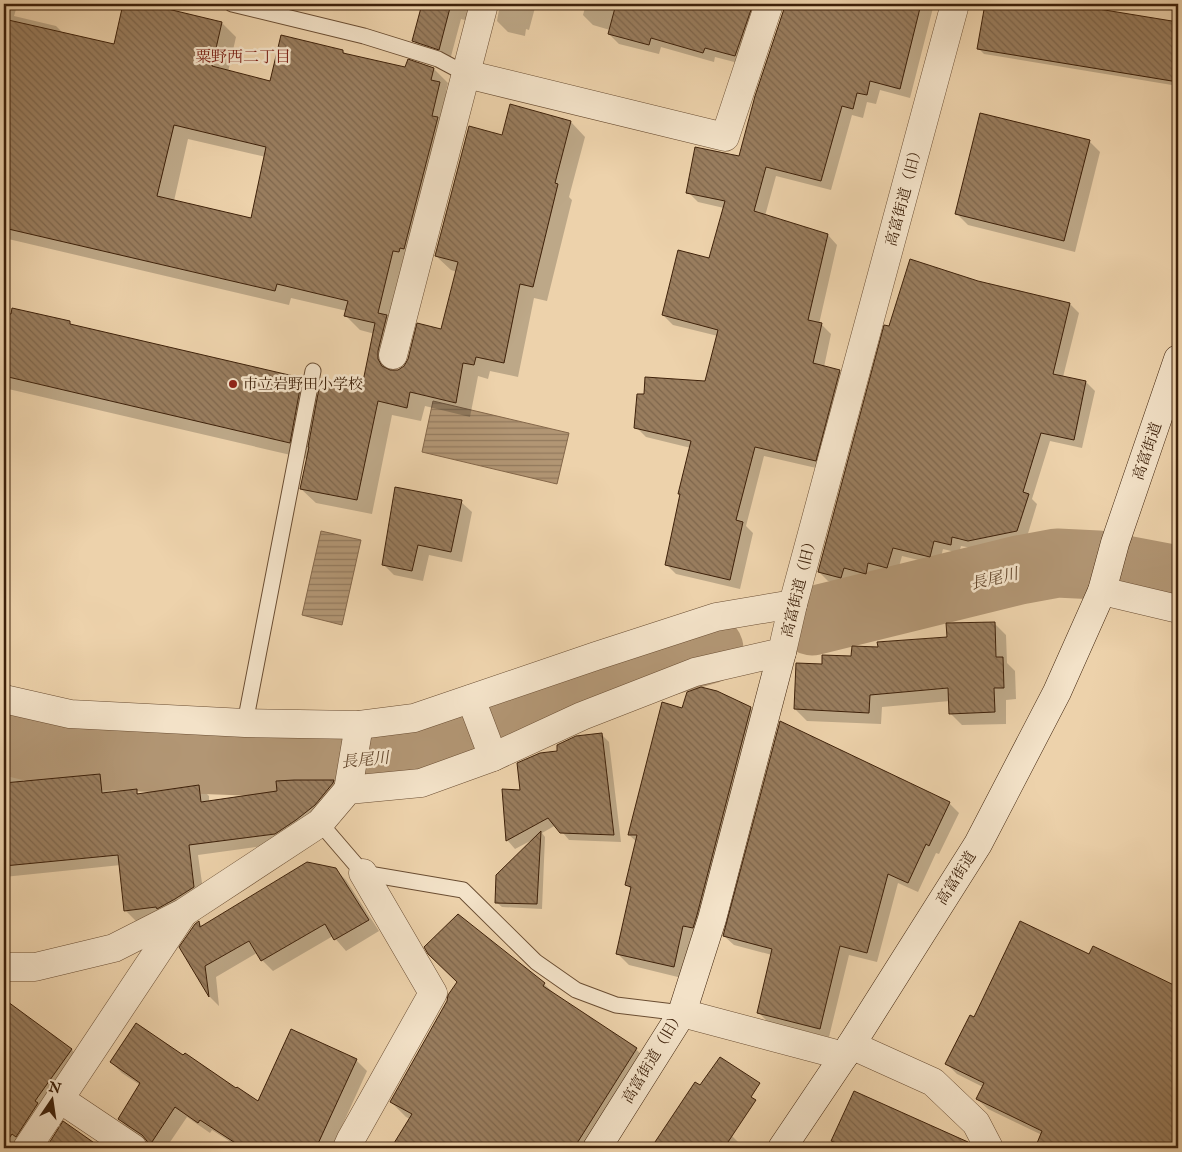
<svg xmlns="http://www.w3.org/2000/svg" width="1182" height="1152" font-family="'IM FELL English','Noto Serif JP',serif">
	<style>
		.water { fill: url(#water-rules); stroke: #84674a }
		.shadow { fill: #0003; fill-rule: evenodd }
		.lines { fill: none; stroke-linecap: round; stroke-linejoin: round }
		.river { stroke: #b29674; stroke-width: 69 }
		.building { fill: url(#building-back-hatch); stroke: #3e210a; fill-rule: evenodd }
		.lane-casing { stroke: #6a4d32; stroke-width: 17 }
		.street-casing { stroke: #6a4d32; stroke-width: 29 }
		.secondary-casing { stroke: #3e210a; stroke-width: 29 }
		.lane { stroke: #f3e2c8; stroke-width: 15 }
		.street { stroke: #f3e2c8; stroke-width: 28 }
		.secondary { stroke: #f3e2c8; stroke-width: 28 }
		.poi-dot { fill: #8f2418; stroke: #f3e2c8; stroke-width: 2 }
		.labels { text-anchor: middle; stroke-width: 5; stroke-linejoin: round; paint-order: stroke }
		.street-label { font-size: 15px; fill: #3e210a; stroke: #f3e2c8 }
		.poi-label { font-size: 15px; fill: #3e210a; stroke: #f3e2c8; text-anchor: start }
		.neighbourhood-label { font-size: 16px; fill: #7a1f14; stroke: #f3e2c8 }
		.water-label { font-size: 16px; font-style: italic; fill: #61442a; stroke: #f3e2c8 }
	</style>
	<defs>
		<pattern id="water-rules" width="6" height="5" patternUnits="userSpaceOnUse" patternTransform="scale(1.25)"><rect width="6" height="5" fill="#b29674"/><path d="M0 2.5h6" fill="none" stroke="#927a5d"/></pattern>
		<pattern id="building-back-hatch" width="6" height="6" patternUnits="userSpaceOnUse" patternTransform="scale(1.25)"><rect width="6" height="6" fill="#997d5e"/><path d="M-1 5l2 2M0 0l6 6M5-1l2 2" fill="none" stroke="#7e664c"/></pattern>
	</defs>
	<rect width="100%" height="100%" fill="#edd2ab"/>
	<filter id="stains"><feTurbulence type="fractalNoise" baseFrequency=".004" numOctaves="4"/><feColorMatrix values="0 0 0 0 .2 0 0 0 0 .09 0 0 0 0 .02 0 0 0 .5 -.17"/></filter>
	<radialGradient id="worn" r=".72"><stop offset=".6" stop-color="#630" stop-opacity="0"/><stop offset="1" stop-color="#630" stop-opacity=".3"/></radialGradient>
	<g class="water">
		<path d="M433 401 569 433 557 484 422 452Z"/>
		<path d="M321 531 361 540 342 625 302 615Z"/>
	</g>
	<g class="shadow">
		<path d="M4 4H14L17 6 14 16 56 26 64 34 115 45 125 4H141L222 23 236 37 228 72 271 82 343 51 347 55 406 69H434L448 83 446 91 454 98 392 366V371H398L405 366 442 330 457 272 451 270 436 256 502 137 571 122 585 137 569 197 572 200 547 301 534 298 518 377 490 371 488 379 478 376 470 417 425 406 421 421 392 415 372 514 316 503 301 489 308 459 4 388V314L70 323 73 326 301 379 319 397 362 393 375 334 360 330 346 316 347 311 291 298 289 305 4 238ZM188 139 266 157 252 220 174 201Z"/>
		<path d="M423 4H484L476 23 461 19 450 60 425 52 414 41Z"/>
		<path d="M500 4H536L529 30 526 29 525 36 508 32 497 21Z"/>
		<path d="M586 4H753L763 13 746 65 715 57 714 62 661 47 659 54 619 44 609 34 610 30 593 25 583 15Z"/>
		<path d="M785 4H934L910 98 880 90 876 104 867 102 863 118 852 115 831 190 776 176 765 216 828 235 837 245 819 324H821L831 334 824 367 839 371 849 381 825 470 764 456 746 526 753 533 740 589 676 574 666 564 681 496 679 494 691 448 646 437 636 427 706 383 718 336 673 325 663 315 710 260 724 208 698 202 688 192 740 158 785 9Z"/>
		<path d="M987 4H1061L1178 24V86L984 54 979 49Z"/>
		<path d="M1089 141 1100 152 1075 252 968 225 957 214Z"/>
		<path d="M978 282 1070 304 1079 313 1063 377 1086 382 1095 391 1082 448 1050 441 1032 499 1037 504 1026 540 978 549 961 546 959 553 943 549 939 565 902 556 896 577 877 572 875 582 853 576 850 586 828 581 819 572 890 328Z"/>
		<path d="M461 502 472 512 462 562 429 555 423 581 394 575 383 564Z"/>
		<path d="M994 623 1006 635 1007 663 1015 671 1016 699 1006 700V724L962 725 950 713V701L882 707 881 724 807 721 795 709 823 666 852 658 879 649 948 638Z"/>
		<path d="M751 708 763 721 686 979 629 965 617 953 632 890 627 885 637 842 629 835 683 709Z"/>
		<path d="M601 734 609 742 621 842 569 840 556 825 542 833 545 837 542 909 502 907 496 902 534 839 515 849 508 841 504 790 522 791 558 752Z"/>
		<path d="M4 772H14L25 782 100 775 110 785 111 793 136 791 140 795 199 786 209 796V802L278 792 333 781 343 791 285 843 198 855 204 897 167 917 136 921 126 911 121 865 4 877Z"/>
		<path d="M949 803 959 813 939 854 936 853 918 892 898 883 877 962 849 955 829 1037 768 1022 759 1013 772 955 734 945 724 936Z"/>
		<path d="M335 869 346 880 379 931 346 951 333 936 273 971 262 960 257 953 216 977 219 1006 210 997 181 947 199 923 203 927Z"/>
		<path d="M458 915 544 984 558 997 636 1049 651 1065 598 1148H456L427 1132 421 1125 406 1117 391 1102 458 982Z"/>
		<path d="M1094 947 1178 989V1148H1046L1039 1142 1042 1135 988 1109 977 1099 983 1087 957 1074 947 1064 974 1018 1090 956Z"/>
		<path d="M4 1004 8 1007 9 1005 72 1050 81 1060 24 1148H4Z"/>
		<path d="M184 1057 258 1103 356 1060 367 1071 332 1148H240L212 1130 210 1133 187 1117 166 1148H151L148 1142 130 1130 119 1119 140 1085 122 1073 111 1062Z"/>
		<path d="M683 1103 732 1136 744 1148H653Z"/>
		<path d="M64 1123 99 1148H47Z"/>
		<path d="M833 1140H961L969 1148H841Z"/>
	</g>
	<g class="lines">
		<g class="river">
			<path d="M812 621 1019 570 1057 563 1098 565 1178 580"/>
			<path d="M4 740 62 754 319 764 433 751 588 684 709 649"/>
		</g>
	</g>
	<g class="building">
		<path d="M123 4H147L222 22 212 66 270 81 281 35 343 50V53L405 67 408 59 434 68 431 80 440 82 432 116 438 117 404 249 400 248 399 252 393 251 378 313 387 315 378 351V359L382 366 390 370H398L404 366 408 359 417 323 441 329 458 262 435 256 469 126 502 135 510 104 571 121 555 183 558 184 533 287 520 284 504 363 476 357 474 365 463 363 456 403 410 392 407 408 378 401 357 500 300 489 309 447H308L320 383 361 391 375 323 344 316 348 301 277 284 275 291 4 228V19L114 44ZM174 125 266 147 251 218 157 196Z"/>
		<path d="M422 4H451L439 50 412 41Z"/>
		<path d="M616 4H753L735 56 705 48 703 53 651 38 649 45 608 34Z"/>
		<path d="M784 4H921L900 89 870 81 867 95 857 93 853 109 842 106 821 181 766 167 754 211 828 234 808 320 822 323 813 363 840 370 816 461 755 447 736 520 743 522 730 580 665 565 680 494H678L691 441 634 428 637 394H644L645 377 705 381 718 330 662 315 678 250 709 258 725 201 686 193 695 147 739 156 755 96 784 9Z"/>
		<path d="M985 4H1068L1178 22V82L977 49Z"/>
		<path d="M980 113 1090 140 1064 241 955 214Z"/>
		<path d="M910 259 978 281 1070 303 1053 374 1086 381 1074 440 1041 433 1023 492 1029 494 1017 531 968 541 952 537 951 545 934 541 930 557 893 548 887 568 868 563 866 574 844 568 841 578 818 572 884 325 889 326Z"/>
		<path d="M12 308 70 321V324L302 378 290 443 4 376V313L11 314Z"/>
		<path d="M395 487 462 500 451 552 418 545 412 571 382 565Z"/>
		<path d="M995 622 996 657H1003L1004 688H994L995 712 949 714 948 688 870 695 869 713 794 709 796 663 822 664V655L851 656 852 646 878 647 877 642 947 637 946 623Z"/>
		<path d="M701 687 717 691 751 707 697 915 693 928 683 926 674 967 616 954 631 887 625 885 637 835H628L662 702 682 708 687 692Z"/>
		<path d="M780 721 950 802 929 846 926 844 908 883 888 874 867 953 840 946 820 1029 757 1013 772 949 723 936Z"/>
		<path d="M602 733 614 835 560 833 548 818 506 841 502 789 520 790 517 763 540 753 557 751V745L576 736Z"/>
		<path d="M100 774 102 793 137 789V794L199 785 201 802 277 791 276 781 294 780H334L333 783 315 805 296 820 275 834 189 845 194 887 175 899 157 909 156 907 124 911 118 855 4 866V783Z"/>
		<path d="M541 831 537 904 495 903 496 875Z"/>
		<path d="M307 862 336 868 369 920 334 940 325 924 261 961 249 941 205 966 209 997 179 947 195 924 199 921 200 927Z"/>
		<path d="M458 914 545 983 543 986 637 1048 574 1148H391L412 1114 390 1102 447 1001 448 995 457 982 428 954 424 947Z"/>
		<path d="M1020 921 1089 954 1093 946 1178 987V1148H1035L1042 1131 976 1099 984 1083 945 1064 970 1015 974 1017Z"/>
		<path d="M4 999 72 1049 35 1101 38 1103 16 1137 12 1134 4 1146Z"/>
		<path d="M136 1023 183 1055 185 1053 236 1088 237 1087 258 1101 291 1029 357 1059 316 1148H243L200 1120 198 1123 175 1107 148 1148 147 1141 142 1135 118 1119 140 1083 110 1062Z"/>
		<path d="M720 1057 760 1083 751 1097 756 1100 724 1148H651L695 1082 700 1085Z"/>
		<path d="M854 1091 968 1142 972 1148H849L831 1141Z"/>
		<path d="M63 1121 100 1147 101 1145 105 1148H46Z"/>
	</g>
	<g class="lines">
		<g class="lane-casing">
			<g id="lane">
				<path d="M232 4 364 36 438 59 466 74"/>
				<path d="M245 723 313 371"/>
				<path d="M320 823 363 873 463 890 536 962 576 990 616 1005 682 1013"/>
			</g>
		</g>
		<g class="street-casing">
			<g id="street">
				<path d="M466 74 725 137 769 4"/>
				<path d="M393 355 484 4"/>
				<path d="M1102 591 1178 609"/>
				<path d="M4 699 70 714 245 723 359 725 414 718 596 656 716 617 793 604"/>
				<path d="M471 699 493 757"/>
				<path d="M348 790 359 725"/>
				<path d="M4 967H35L114 948 183 913 320 823 348 790 421 783 493 757 582 716 695 672 782 652 793 604 955 4"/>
				<path d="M682 1013 844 1056"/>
				<path d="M851 1045 933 1082 976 1123 989 1148"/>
				<path d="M60 1099 133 1148"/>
				<path d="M27 1148 182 915"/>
				<path d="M347 1148 351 1139 433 993 363 873"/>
			</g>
		</g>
		<g class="secondary-casing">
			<g id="secondary">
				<path d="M597 1148 682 1013 712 919 782 652"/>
				<path d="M782 1148 844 1056 978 844 1057 692 1102 591 1115 543 1178 359"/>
			</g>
		</g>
		<use href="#lane" class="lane"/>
		<use href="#street" class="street"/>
		<use href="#secondary" class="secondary"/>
	</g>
	<circle class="poi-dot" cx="233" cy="384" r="5"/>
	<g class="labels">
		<g class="street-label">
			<text transform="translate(904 195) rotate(-75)" y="5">高富街道（旧）</text>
			<text transform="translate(1147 451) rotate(-71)" y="5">高富街道</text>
			<text transform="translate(799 586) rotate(-76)" y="5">高富街道（旧）</text>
			<text transform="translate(956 878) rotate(-58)" y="5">高富街道</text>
			<text transform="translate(653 1057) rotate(-59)" y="5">高富街道（旧）</text>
		</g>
		<g class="poi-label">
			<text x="243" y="389">市立岩野田小学校</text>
		</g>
		<g class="neighbourhood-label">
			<text x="243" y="62">粟野西二丁目</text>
		</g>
		<g class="water-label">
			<text transform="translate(994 578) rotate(-13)" y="6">長尾川</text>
			<text transform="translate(365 759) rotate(-6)" y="6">長尾川</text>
		</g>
	</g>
	<rect width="1182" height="1152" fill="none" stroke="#edd2ab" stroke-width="20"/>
	<rect x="5" y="5" width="1172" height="1142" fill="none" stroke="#3e210a" stroke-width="2.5"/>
	<rect x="10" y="10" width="1162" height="1132" fill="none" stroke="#3e210a"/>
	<g transform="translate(52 1100) rotate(13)" stroke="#f3e2c8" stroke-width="4" paint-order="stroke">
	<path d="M0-4L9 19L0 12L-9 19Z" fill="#3e210a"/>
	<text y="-8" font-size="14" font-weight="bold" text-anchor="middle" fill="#3e210a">N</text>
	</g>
	<rect width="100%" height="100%" filter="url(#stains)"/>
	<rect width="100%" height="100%" fill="url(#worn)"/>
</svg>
